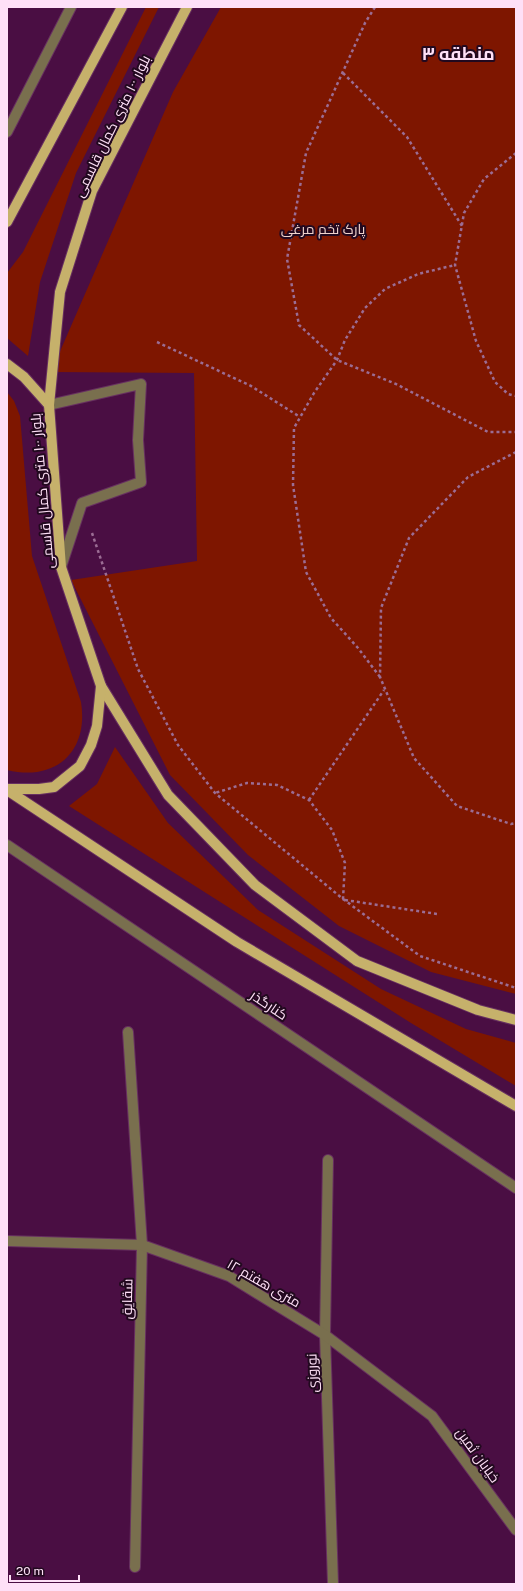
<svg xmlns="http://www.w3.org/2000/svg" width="523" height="1591" font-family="'Public Sans',Cairo,sans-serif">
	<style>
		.green { fill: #7e1600 }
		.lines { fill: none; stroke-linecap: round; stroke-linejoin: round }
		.minor-casing { stroke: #673060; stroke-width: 12 }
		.major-casing { stroke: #673060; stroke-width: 12 }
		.path { stroke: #9b6d94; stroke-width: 2.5; stroke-dasharray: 3 3; stroke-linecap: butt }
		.minor { stroke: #796f4e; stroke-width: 10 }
		.major { stroke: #c6b16b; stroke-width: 10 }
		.labels { text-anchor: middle; stroke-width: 4; stroke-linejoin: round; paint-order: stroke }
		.street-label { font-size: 14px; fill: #fee0f7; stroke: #22091f }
		.park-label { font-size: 14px; fill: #f0d3cc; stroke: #22091f }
		.district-label { font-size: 18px; font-weight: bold; fill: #fee0f7; stroke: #22091f }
	</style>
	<rect width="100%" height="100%" fill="#4a0e43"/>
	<g class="green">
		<path d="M146 7H159L76 173 40 282 28 356 7 338V273L23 252Z"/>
		<path d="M221 7H516V994L431 972 339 926 248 855 170 775 71 580 197 561 194 373 51 372 173 92Z"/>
		<path d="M7 392 14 401 20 416 32 556 81 702C89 751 56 782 7 770Z"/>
		<path d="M115 747 168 823 258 910 381 989 466 1029 516 1043V1086L411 1023 69 806 97 784Z"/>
	</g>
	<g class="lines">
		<g class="minor-casing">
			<g id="minor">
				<path d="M7 132 71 7"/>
				<path d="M49 405 141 384 138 440 141 482 82 503 61 567"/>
				<path d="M7 845 516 1188"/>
				<path d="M128 1032 142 1245 135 1567"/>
				<path d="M328 1160 325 1335 333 1584"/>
				<path d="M7 1241 142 1245 229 1276 325 1335 432 1416 516 1530"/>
			</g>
		</g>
		<g class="major-casing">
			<g id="major">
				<path d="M187 7 92 191 60 292 49 405 61 567 101 686 168 795 255 885 357 961 478 1010 516 1020"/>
				<path d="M7 222 122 7"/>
				<path d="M7 364 24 377 49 405"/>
				<path d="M7 789H39L54 787 80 766 91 745 97 726 101 686"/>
				<path d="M7 790 237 942 516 1106"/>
			</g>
		</g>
		<g class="path">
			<path d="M375 7 365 23 306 153 287 259 299 325 337 360 396 384 488 432H516"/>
			<path d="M343 73 407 137 462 226"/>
			<path d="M516 153 484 179 464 213 455 265 476 341 495 382 508 394 516 396"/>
			<path d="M157 342 251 386 300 417"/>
			<path d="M516 452 468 477 409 538 381 608 380 677 414 758 457 806 511 824 516 823"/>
			<path d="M92 533 138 669 178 745 215 793 343 899 345 863 332 830 309 800 277 785 247 783 215 793"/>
			<path d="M380 677 358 648 331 618 306 572 293 485 294 428 314 393 337 360 345 340 365 308 385 289 418 274 455 265"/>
			<path d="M309 800 384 690"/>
			<path d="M343 899 420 956 516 988"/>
			<path d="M345 900 437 914"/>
		</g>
		<use href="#minor" class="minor"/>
		<use href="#major" class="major"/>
	</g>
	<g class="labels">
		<g class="street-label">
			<text transform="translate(112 126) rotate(-64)" y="5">بلوار ۱۰۰ متری کمال قاسمی</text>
			<text transform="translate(42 491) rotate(-95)" y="5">بلوار ۱۰۰ متری کمال قاسمی</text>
			<text transform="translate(269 1005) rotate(34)" y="5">کنارگذر</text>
			<text transform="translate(264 1283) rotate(30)" y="5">۱۲ متری هفتم</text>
			<text transform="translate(127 1299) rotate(-89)" y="5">شقایق</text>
			<text transform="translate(312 1373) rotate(-92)" y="5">نوروزی</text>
			<text transform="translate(478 1455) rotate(54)" y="5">خیابان ثمین</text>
		</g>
		<g class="park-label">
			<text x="323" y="234">پارک تخم مرغی</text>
		</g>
		<g class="district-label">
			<text x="458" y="60">منطقه ۳</text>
		</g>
	</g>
	<rect width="523" height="1591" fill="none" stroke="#fee0f7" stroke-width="16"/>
	<path d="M10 1575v6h69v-6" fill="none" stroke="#fee0f7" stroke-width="2"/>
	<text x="16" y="1575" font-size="12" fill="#fee0f7" stroke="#22091f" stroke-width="3" paint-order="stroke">20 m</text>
</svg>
